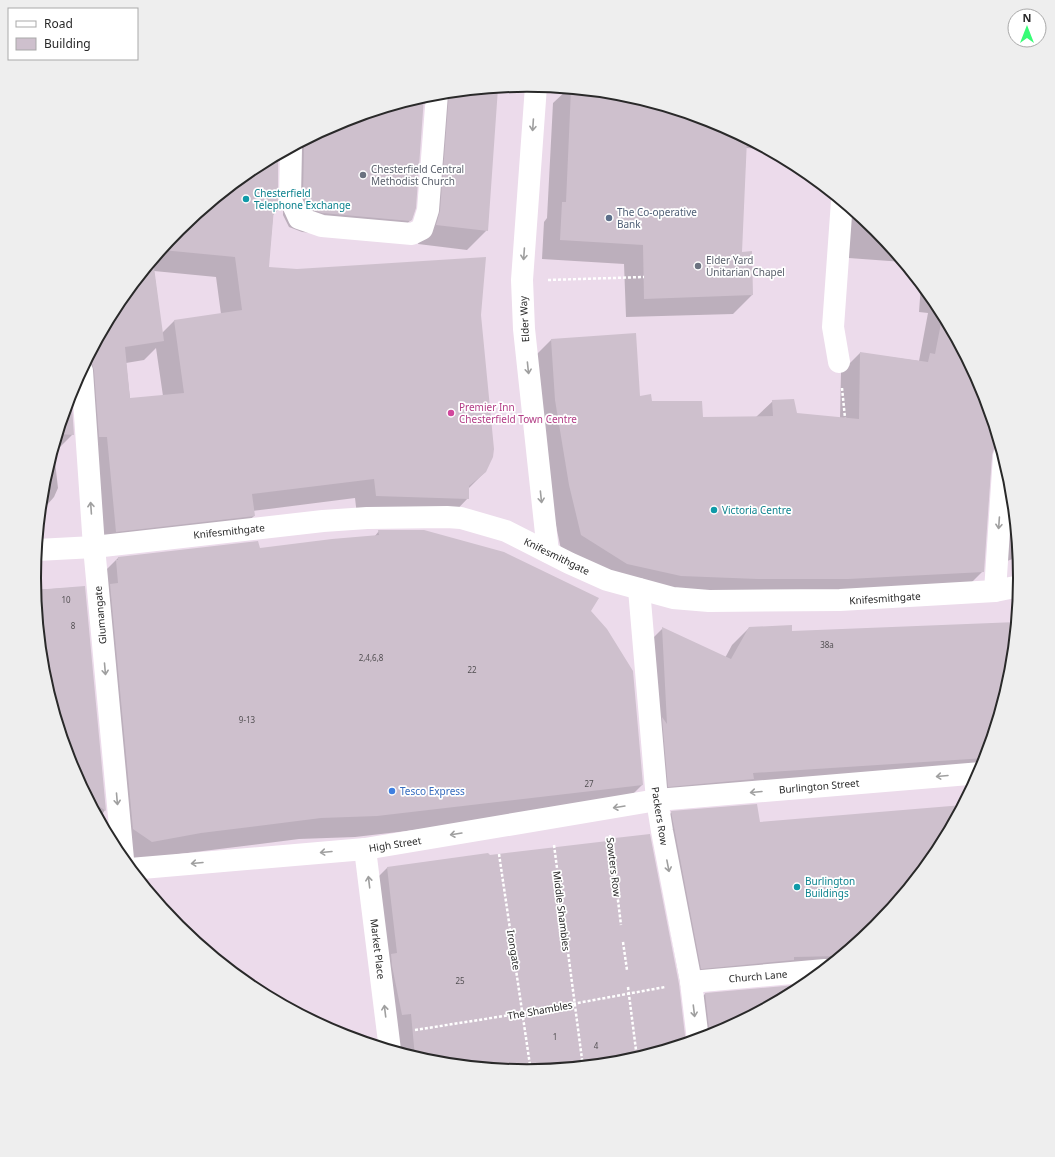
<svg xmlns="http://www.w3.org/2000/svg" width="1055" height="1157" font-family="'Noto Sans',sans-serif">
	<style>
		.shadow { fill: #0003; fill-rule: evenodd }
		.building { fill: #cec0cd }
		.lines { fill: none; stroke-linecap: round; stroke-linejoin: round }
		.path { stroke: #fff; stroke-width: 2.5; stroke-dasharray: 3 2; stroke-linecap: butt }
		.minor { stroke: #fff; stroke-width: 22 }
		.oneway { stroke: #9f9f9f }
		.worship-dot { fill: #6b7280; stroke: #fff; stroke-width: 1.5 }
		.culture-dot { fill: #0f9aa8; stroke: #fff; stroke-width: 1.5 }
		.service-dot { fill: #5c6f8a; stroke: #fff; stroke-width: 1.5 }
		.hotel-dot { fill: #d1479c; stroke: #fff; stroke-width: 1.5 }
		.shop-dot { fill: #3f7fe0; stroke: #fff; stroke-width: 1.5 }
		.labels { text-anchor: middle; stroke-width: 3.5; stroke-linejoin: round; paint-order: stroke }
		.number-label { font-size: 8px; fill: #524f52 }
		.worship-label { font-size: 10px; fill: #5b616d; stroke: #fff; text-anchor: start }
		.culture-label { font-size: 10px; fill: #0d838f; stroke: #fff; text-anchor: start }
		.service-label { font-size: 10px; fill: #4e5e75; stroke: #fff; text-anchor: start }
		.street-label { font-size: 10px; fill: #292929; stroke: #fff }
		.hotel-label { font-size: 10px; fill: #b23c85; stroke: #fff; text-anchor: start }
		.shop-label { font-size: 10px; fill: #366cbe; stroke: #fff; text-anchor: start }
		.rim { fill: none; stroke: #292929; stroke-width: 2 }
	</style>
	<rect width="100%" height="100%" fill="#ecdbeb"/>
	<g class="shadow">
		<path d="M497 88 487 230 467 250 418 244 421 231 429 109 423 102 411 220 389 240 302 232 289 227 283 215 284 168 283 162 277 156 276 198 280 208 273 215 268 268 480 315 485 472 468 489V498L449 518 357 515 355 498 253 511 254 516 234 535 96 551 74 386 117 304 179 229 254 168 339 122 431 94ZM154 271 216 277 221 314 174 321 162 333ZM156 348 163 396 130 399 126 363 144 360Z"/>
		<path d="M568 89 624 95 717 123 765 149 746 148 741 253 752 295 733 314 626 317 624 264 542 259 544 222 547 218 553 103Z"/>
		<path d="M840 200 877 230 903 262 835 257Z"/>
		<path d="M921 284 938 305 984 390 992 449 983 571 964 590 662 595 562 554 548 488 532 359 551 340 639 397 651 402 702 418 756 417 773 401 796 414 840 418 841 372 860 353 919 361 928 313 919 312Z"/>
		<path d="M70 395 73 434 54 453 58 488 54 497 41 512 44 482Z"/>
		<path d="M1013 501 1019 557 1001 563 995 519Z"/>
		<path d="M379 531 590 611 642 785 621 806 355 837 299 839 179 854 130 863 97 579 118 558 259 550 374 537Z"/>
		<path d="M84 587 105 810 103 813 104 828 71 767 43 675 35 590Z"/>
		<path d="M1017 624 1011 675 983 768 652 803 646 645 662 629 725 658 732 645 749 628 791 632Z"/>
		<path d="M963 806 938 853 876 928 817 976 681 988 652 832 672 812 759 823Z"/>
		<path d="M616 839 685 1044 624 1063 527 1072 431 1062 394 1051 368 887 387 868 612 842Z"/>
		<path d="M795 986 796 992 716 1035 690 1043 686 1013 705 994Z"/>
	</g>
	<g class="building">
		<path d="M498 88 488 231 436 225 440 211 449 93Z"/>
		<path d="M571 89 624 95 717 123 747 139 742 252 752 251 753 295 644 299 643 245 560 240 562 202H566Z"/>
		<path d="M424 97 416 208 412 220 410 221 322 213 308 208 303 195 304 148 302 142 339 122Z"/>
		<path d="M278 155V198L281 208H274L269 267 297 269 486 257 481 315 494 449 493 457 486 472 469 486V499L376 496 374 479 252 494 255 516 116 532 107 437H99L94 370 92 364 88 360 117 304 153 260 164 341 125 347 130 398 184 393 174 320 242 310 235 257 162 250 179 229 254 168Z"/>
		<path d="M943 313 984 390 1000 444 994 449 992 455 984 572 848 579H758L681 576 627 564 581 535 569 485 555 400 551 339 636 333 640 396 651 394 652 401H702L703 417 773 416 772 400 794 399 797 413 859 419 860 352 928 362 930 353 935 354Z"/>
		<path d="M71 392 74 435 58 434 63 418Z"/>
		<path d="M1013 502 1017 542 1011 535Z"/>
		<path d="M378 530H424L504 552 599 598 591 611 607 629 633 671 643 785 377 816 321 818 201 833 152 842 133 829 110 584 118 583 116 560H118V557L258 541 260 548 332 539 379 535Z"/>
		<path d="M85 586 106 811 88 799 71 767 43 675 40 614H37L35 590Z"/>
		<path d="M1017 622 1011 675 986 758 753 773 754 779 668 787 662 717 667 724 662 627 731 659 749 627 792 625V631Z"/>
		<path d="M757 804 760 822 963 805 938 853 876 928 841 956 794 957V960L701 969 671 811Z"/>
		<path d="M650 834 679 984 686 1044 624 1063 528 1072 431 1062 415 1057 411 1014 402 1015 392 966 391 954 397 953 387 867 488 853 490 855 616 840 615 838Z"/>
		<path d="M796 985 797 991 716 1035 710 1036 705 993Z"/>
	</g>
	<g class="lines">
		<g class="path">
			<path d="M548 280 644 277"/>
			<path d="M842 388 845 418"/>
			<path d="M610 835 621 925"/>
			<path d="M554 845 583 1067"/>
			<path d="M499 854 531 1072"/>
			<path d="M623 942 627 970"/>
			<path d="M628 987 637 1058"/>
			<path d="M415 1030 523 1013 665 987"/>
		</g>
		<g class="minor">
			<path d="M536 86 522 280 524 329 548 552"/>
			<path d="M291 148 290 198 299 218 322 226 412 234 422 229 428 210 437 94"/>
			<path d="M839 362 833 327 842 201"/>
			<path d="M82 371 94 547 123 859"/>
			<path d="M37 550 94 547 323 521 367 518 447 517 461 518 506 531 569 563 607 580 673 598 709 601 840 600 995 591 1020 586"/>
			<path d="M639 589 657 800 662 831 691 982 698 1040"/>
			<path d="M995 591 1004 456"/>
			<path d="M365 849 390 1050"/>
			<path d="M130 869 365 849 657 800 981 773"/>
			<path d="M691 982 825 970"/>
		</g>
	</g>
	<defs><path id="oneway-shaft" d="M-6 0H5M1.5-3L5.5 0L1.5 3" fill="none" stroke-width="1.6" stroke-linecap="round" stroke-linejoin="round"/></defs>
	<g class="oneway">
		<use href="#oneway-shaft" transform="translate(533 125) rotate(94)"/>
		<use href="#oneway-shaft" transform="translate(524 254) rotate(94)"/>
		<use href="#oneway-shaft" transform="translate(528 368) rotate(84)"/>
		<use href="#oneway-shaft" transform="translate(541 497) rotate(84)"/>
		<use href="#oneway-shaft" transform="translate(91 508) rotate(-94)"/>
		<use href="#oneway-shaft" transform="translate(999 523) rotate(94)"/>
		<use href="#oneway-shaft" transform="translate(105 669) rotate(85)"/>
		<use href="#oneway-shaft" transform="translate(942 776) rotate(175)"/>
		<use href="#oneway-shaft" transform="translate(756 792) rotate(175)"/>
		<use href="#oneway-shaft" transform="translate(117 799) rotate(85)"/>
		<use href="#oneway-shaft" transform="translate(619 807) rotate(171)"/>
		<use href="#oneway-shaft" transform="translate(456 834) rotate(171)"/>
		<use href="#oneway-shaft" transform="translate(326 852) rotate(175)"/>
		<use href="#oneway-shaft" transform="translate(197 863) rotate(175)"/>
		<use href="#oneway-shaft" transform="translate(668 866) rotate(79)"/>
		<use href="#oneway-shaft" transform="translate(369 882) rotate(-97)"/>
		<use href="#oneway-shaft" transform="translate(385 1011) rotate(-97)"/>
		<use href="#oneway-shaft" transform="translate(694 1011) rotate(83)"/>
	</g>
	<g class="worship-dot">
		<circle cx="363" cy="175" r="4"/>
		<circle cx="698" cy="266" r="4"/>
	</g>
	<g class="culture-dot">
		<circle cx="246" cy="199" r="4"/>
		<circle cx="714" cy="510" r="4"/>
		<circle cx="797" cy="887" r="4"/>
	</g>
	<circle class="service-dot" cx="609" cy="218" r="4"/>
	<circle class="hotel-dot" cx="451" cy="413" r="4"/>
	<circle class="shop-dot" cx="392" cy="791" r="4"/>
	<g class="labels">
		<g class="number-label">
			<text x="66" y="603">10</text>
			<text x="73" y="629">8</text>
			<text x="827" y="648">38a</text>
			<text x="371" y="661">2,4,6,8</text>
			<text x="472" y="673">22</text>
			<text x="247" y="723">9-13</text>
			<text x="589" y="787">27</text>
			<text x="460" y="984">25</text>
			<text x="555" y="1040">1</text>
			<text x="596" y="1049">4</text>
		</g>
		<g class="worship-label">
			<text x="371" y="173">Chesterfield Central<tspan x="371" dy="12">Methodist Church</tspan></text>
			<text x="706" y="264">Elder Yard<tspan x="706" dy="12">Unitarian Chapel</tspan></text>
		</g>
		<g class="culture-label">
			<text x="254" y="197">Chesterfield<tspan x="254" dy="12">Telephone Exchange</tspan></text>
			<text x="722" y="514">Victoria Centre</text>
			<text x="805" y="885">Burlington<tspan x="805" dy="12">Buildings</tspan></text>
		</g>
		<g class="service-label">
			<text x="617" y="216">The Co-operative<tspan x="617" dy="12">Bank</tspan></text>
		</g>
		<g class="street-label">
			<text transform="translate(524 319) rotate(-93)" y="4">Elder Way</text>
			<text transform="translate(229 531) rotate(-6)" y="4">Knifesmithgate</text>
			<text transform="translate(557 556) rotate(26)" y="4">Knifesmithgate</text>
			<text transform="translate(885 598) rotate(-4)" y="4">Knifesmithgate</text>
			<text transform="translate(100 615) rotate(-95)" y="4">Glumangate</text>
			<text transform="translate(819 786) rotate(-5)" y="4">Burlington Street</text>
			<text transform="translate(660 816) rotate(81)" y="4">Packers Row</text>
			<text transform="translate(395 844) rotate(-9)" y="4">High Street</text>
			<text transform="translate(614 867) rotate(83)" y="4">Sowters Row</text>
			<text transform="translate(562 911) rotate(83)" y="4">Middle Shambles</text>
			<text transform="translate(378 949) rotate(83)" y="4">Market Place</text>
			<text transform="translate(514 950) rotate(81)" y="4">Irongate</text>
			<text transform="translate(758 976) rotate(-5)" y="4">Church Lane</text>
			<text transform="translate(540 1010) rotate(-10)" y="4">The Shambles</text>
		</g>
		<g class="hotel-label">
			<text x="459" y="411">Premier Inn<tspan x="459" dy="12">Chesterfield Town Centre</tspan></text>
		</g>
		<g class="shop-label">
			<text x="400" y="795">Tesco Express</text>
		</g>
	</g>
	<path d="M0 0H1055V1157H0ZM41 578a486 486 0 1 1 972 0a486 486 0 1 1-972 0Z" fill="#eee" fill-rule="evenodd"/>
	<path class="rim" d="M41 578a486 486 0 1 1 972 0a486 486 0 1 1-972 0Z"/>
	<rect x="8" y="8" width="130" height="52" fill="#ffffff" stroke="#a9a9a9"/>
	<rect x="16" y="21" width="20" height="6" fill="#ffffff" stroke="#a9a9a9"/>
	<text x="44" y="28" font-size="12" fill="#292929">Road</text>
	<rect x="16" y="38" width="20" height="12" fill="#cec0cd" stroke="#a9a9a9"/>
	<text x="44" y="48" font-size="12" fill="#292929">Building</text>
	<g transform="translate(1027 28)"><circle r="19" fill="#ffffff" stroke="#a9a9a9"/>
	<path d="M0-3L7 15L0 10L-7 15Z" fill="#38fc76"/>
	<text y="-6" font-size="11" font-weight="bold" text-anchor="middle" fill="#292929">N</text>
	</g>
</svg>
